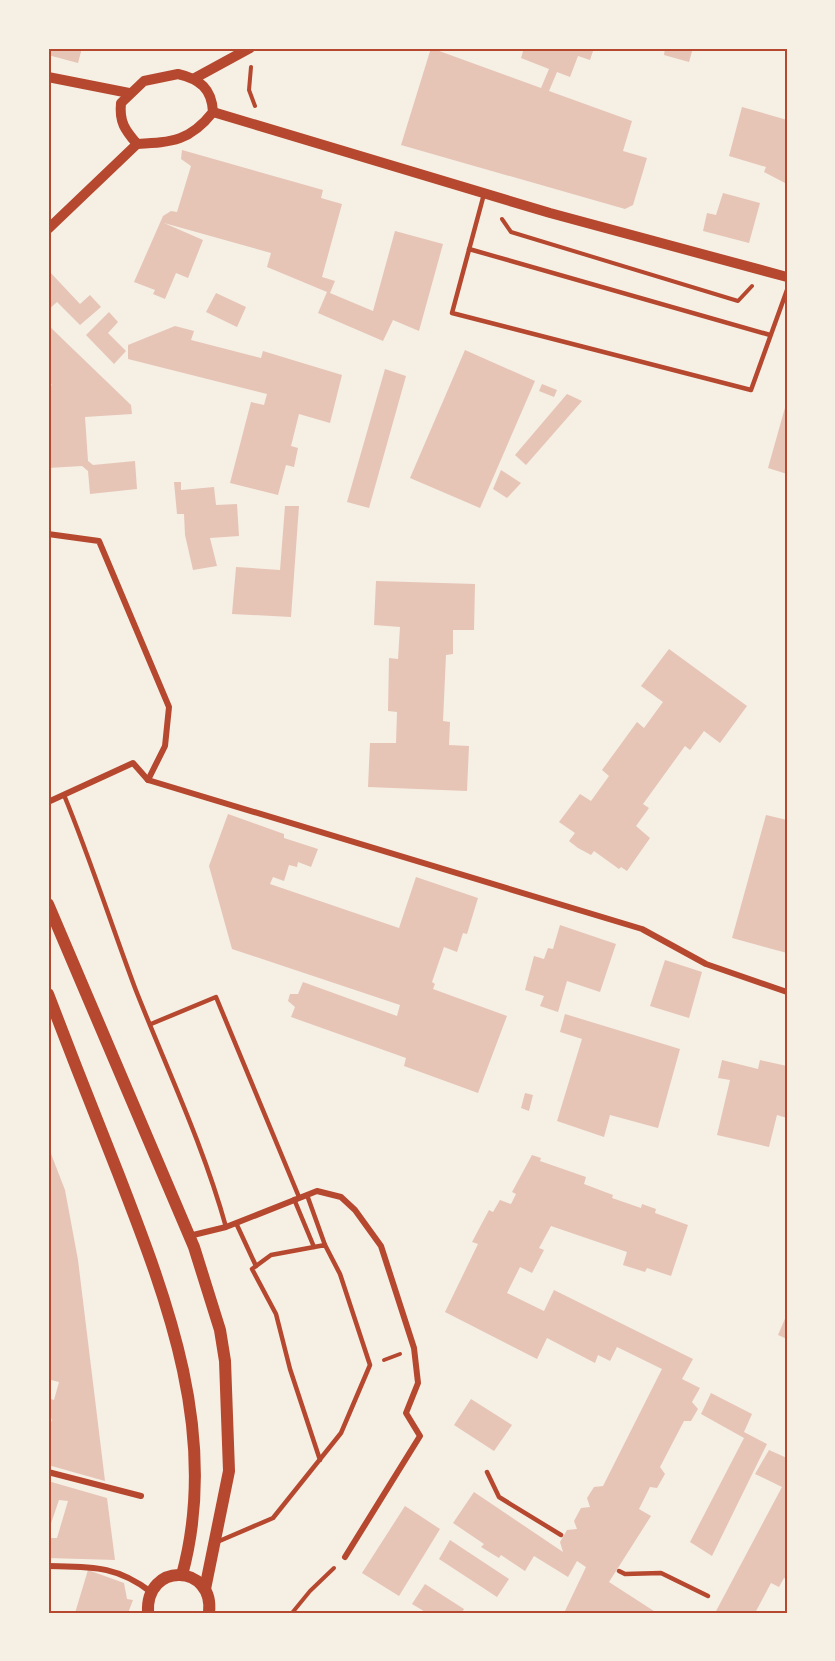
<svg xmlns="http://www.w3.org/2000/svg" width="835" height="1661" font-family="'Open Sans',sans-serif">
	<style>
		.building { fill: #e6c5b7 }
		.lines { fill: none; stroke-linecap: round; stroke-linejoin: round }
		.path { stroke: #b5482f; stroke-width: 4 }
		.service { stroke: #b5482f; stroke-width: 4.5 }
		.minor { stroke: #b5482f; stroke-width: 6 }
		.tertiary { stroke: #b5482f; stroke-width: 10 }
		.secondary { stroke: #b5482f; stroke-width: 12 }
		.neatline { fill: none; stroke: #b5482f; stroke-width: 2 }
	</style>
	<rect width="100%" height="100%" fill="#f6efe4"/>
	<g class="building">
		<path d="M48 48H82L78 63 48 55Z"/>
		<path d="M431 48 541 88 549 69 521 58 524 48H594L590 60 578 56 570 77 557 72 549 91 632 121 623 151 647 158 633 205 625 209 401 145Z"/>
		<path d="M665 48H693L689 62 664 55Z"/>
		<path d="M742 107 787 120V184L764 172 766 167 729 156Z"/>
		<path d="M182 150 323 190 321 198 342 204 322 277 335 281 330 293 373 311 395 231 443 244 419 331 393 320 383 341 318 313 327 292 267 267 271 253 164 223 203 240 188 278 176 273 165 299 153 294 155 290 134 282 163 216 171 211 177 212 191 166 181 159Z"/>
		<path d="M723 193 760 203 749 243 703 231 707 213 716 215Z"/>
		<path d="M48 270 80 304 90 295 101 307 80 325 57 302 48 310Z"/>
		<path d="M216 293 246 307 237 327 206 312Z"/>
		<path d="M109 312 118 322 108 333 126 351 114 364 86 335Z"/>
		<path d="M48 325 131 405 132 414 85 417 88 461 93 465 135 461 137 489 90 494 88 471 82 466 48 468V389L52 385 48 381Z"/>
		<path d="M175 326 194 331 191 340 261 358 263 351 342 375 330 423 299 414 291 446 298 448 294 467 286 465 278 495 230 483 251 402 264 405 267 394 128 359V345Z"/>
		<path d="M465 350 535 381 480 508 410 478Z"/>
		<path d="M385 369 406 376 369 508 347 502Z"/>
		<path d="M542 384 557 390 554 397 539 391Z"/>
		<path d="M567 394 582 401 526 465 515 455Z"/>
		<path d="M786 404H787V474L768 468Z"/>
		<path d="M501 470 521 483 507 498 493 489Z"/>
		<path d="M174 482H181V490L214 487 216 505 237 504 239 536 210 538 217 566 193 570 185 535 184 514H177Z"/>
		<path d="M285 506H299L291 617 232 614 236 567 280 570Z"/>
		<path d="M376 581 475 584 474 630H453V654L446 655 443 721 450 722 449 745 469 746 467 791 368 787 370 743H396L397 712 388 711 389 658 398 659 400 627 374 625Z"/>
		<path d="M669 649 747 706 720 743 704 731 690 750 685 746 643 804 649 808 636 826 650 838 627 871 621 867 619 869 594 851 591 855 578 848 569 841 575 833 559 822 580 794 591 801 609 776 602 770 637 722 644 728 663 702 641 686Z"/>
		<path d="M228 814 284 834V838L318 849 311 867 298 862 297 867 289 865 284 881 273 877 270 884 399 928 416 877 478 898 467 934 463 933 457 952 444 947 432 982 435 984 433 989 507 1016 478 1093 404 1066 406 1058 291 1017 295 1007 288 1001 290 994H298L303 982 397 1016 400 1005 232 949 209 866Z"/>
		<path d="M766 815 787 820V953L732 938Z"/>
		<path d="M560 925 616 944 600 992 567 981 558 1012 540 1006 544 996 525 990 534 956 544 959 548 948 553 949Z"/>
		<path d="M665 960 702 972 689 1018 650 1006Z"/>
		<path d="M565 1014 680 1049 658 1128 610 1115 604 1137 557 1121 582 1039 560 1032Z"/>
		<path d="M722 1060 758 1069 760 1060 787 1066V1118L777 1115 769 1147 717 1135 730 1080 718 1078Z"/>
		<path d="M525 1093 533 1095 529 1111 521 1108Z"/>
		<path d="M48 1146 65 1190 78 1260 105 1481 48 1465V1433L52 1419 48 1418V1398L54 1400 59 1382 51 1380 48 1388Z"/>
		<path d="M532 1155 541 1158 540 1161 586 1177 584 1184 613 1195 612 1198 641 1208 642 1204 656 1209 655 1213 688 1225 671 1276 647 1268 645 1272 623 1265 627 1252 551 1226 539 1248 544 1250 532 1273 520 1267 507 1293 544 1311 554 1290 693 1359 682 1379 700 1388 692 1402 698 1409 691 1421H684L660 1467 665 1474 657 1488 650 1487 639 1509 651 1516 609 1582 657 1613H564L586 1567 577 1561 568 1577 534 1556 525 1571 501 1555 499 1558 481 1547 484 1544 453 1523 474 1492 563 1552 560 1542 567 1530 577 1529 574 1521 581 1508 590 1507 587 1498 594 1487 603 1486 662 1369 617 1347 610 1361 598 1355 595 1363 547 1338 537 1359 445 1312 478 1244 472 1242 489 1210 493 1212 500 1200 511 1204 516 1194 512 1192Z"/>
		<path d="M787 1314V1339L778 1335Z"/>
		<path d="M711 1393 752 1414 744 1432 767 1444 712 1556 690 1542 744 1438 701 1414Z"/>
		<path d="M471 1399 512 1425 494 1451 454 1425Z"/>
		<path d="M769 1450 787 1458V1579L784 1578 779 1587 771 1583 755 1613H715L782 1487 755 1474Z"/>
		<path d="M48 1481 107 1498 115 1560 48 1558V1538H57L68 1501 59 1500 48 1532Z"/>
		<path d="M405 1506 440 1529 399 1596 362 1573Z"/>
		<path d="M450 1540 509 1579 497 1597 439 1559Z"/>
		<path d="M88 1570 124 1583 127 1599 133 1600 128 1613H75Z"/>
		<path d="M425 1584 464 1609 462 1613H427L412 1604Z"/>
	</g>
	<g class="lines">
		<g class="path">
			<path d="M251 67 249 90 255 106"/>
			<path d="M502 219 511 232 738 301 752 286"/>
			<path d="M384 1360 400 1354"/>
			<path d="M292 1613 310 1591 334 1568"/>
		</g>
		<g class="service">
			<path d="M484 194 452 313 751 390 787 290"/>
			<path d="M469 249 770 335"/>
			<path d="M64 795C90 858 111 924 135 988 166 1067 203 1144 226 1227"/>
			<path d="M151 1024 216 997 299 1197"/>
			<path d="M307 1195 325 1245"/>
			<path d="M294 1199 314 1247"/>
			<path d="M236 1223 256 1266"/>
			<path d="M487 1472 499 1497 561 1535"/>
			<path d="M217 1542 273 1518 341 1433 370 1365 340 1274 325 1245 271 1255 252 1269 276 1314 290 1369 320 1460"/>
			<path d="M619 1571 625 1574 661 1573 708 1596"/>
		</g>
		<g class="minor">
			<path d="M48 534 99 541 169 707 165 746 148 780"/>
			<path d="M48 802 133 763 148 780 642 929 706 964 787 992"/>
			<path d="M189 1236 226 1227 317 1191 341 1197 355 1210 381 1246 414 1348 418 1383 406 1413 420 1436 345 1557"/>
			<path d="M48 1472 141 1496"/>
			<path d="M48 1566C91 1567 116 1565 151 1592"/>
		</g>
		<g class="tertiary">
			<path d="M178 74C200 79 212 89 213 112 190 141 173 142 137 144 125 130 119 122 121 103L144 81Z"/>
			<path d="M48 77 129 93"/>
			<path d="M195 78 250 48"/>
			<path d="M213 112 550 213 787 277"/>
			<path d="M48 229 137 144"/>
		</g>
		<g class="secondary">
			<path d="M48 904 194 1247 220 1330 225 1361 229 1471 205 1589"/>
			<path d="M48 994C71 1054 94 1113 118 1173 168 1302 220 1436 182 1575"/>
			<path d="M148 1613C145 1561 215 1564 209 1613"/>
		</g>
	</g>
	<rect width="835" height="1661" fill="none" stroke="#f6efe4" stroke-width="99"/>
	<rect x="50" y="50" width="736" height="1562" class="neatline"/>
</svg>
